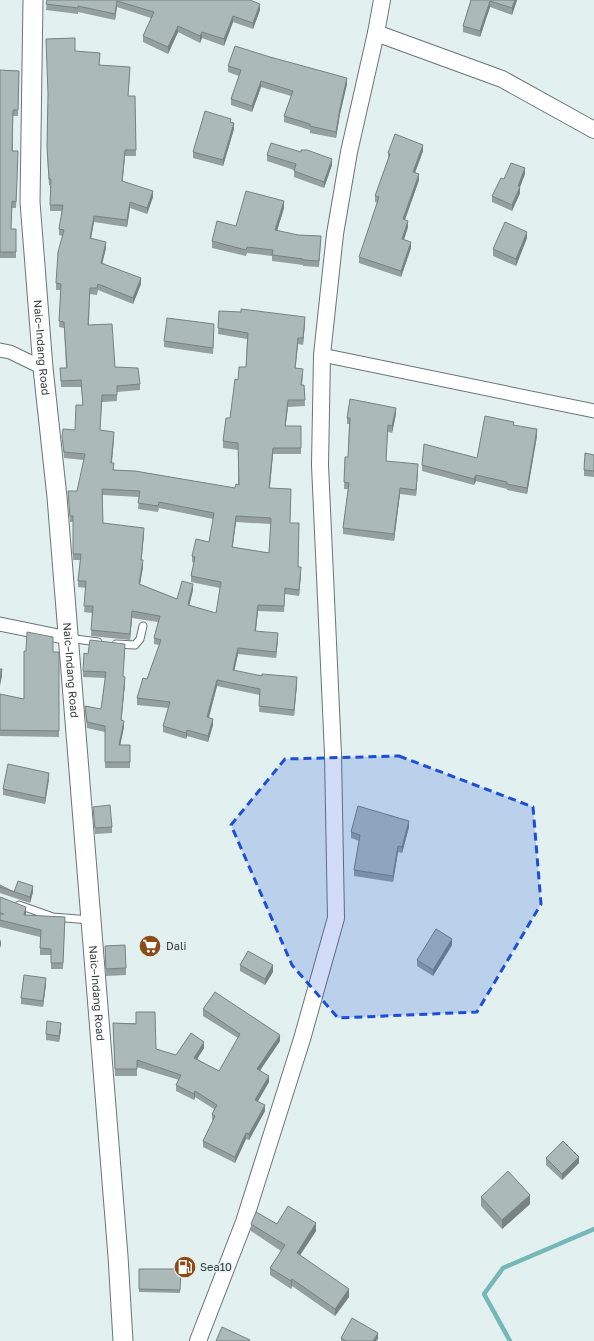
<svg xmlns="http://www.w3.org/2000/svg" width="594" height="1341" font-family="'Golos Text',sans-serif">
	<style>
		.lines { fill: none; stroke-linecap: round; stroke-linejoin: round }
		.stream { stroke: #75b8b7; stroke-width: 4.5 }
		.service-casing { stroke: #697675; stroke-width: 9 }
		.minor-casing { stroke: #697675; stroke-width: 15 }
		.tertiary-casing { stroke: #697675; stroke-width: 18 }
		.secondary-casing { stroke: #697675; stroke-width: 21 }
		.service { stroke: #fff; stroke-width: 7 }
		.minor { stroke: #fff; stroke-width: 13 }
		.tertiary { stroke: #fff; stroke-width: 16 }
		.secondary { stroke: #fff; stroke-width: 19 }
		.wall { fill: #949f9f; fill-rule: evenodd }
		.shaded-wall { fill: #788282 }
		.building { fill: #acb9b9; stroke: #788282; fill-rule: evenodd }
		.marked { fill: #1d4ed8; fill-opacity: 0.2; stroke: #1d4ed8; stroke-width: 3; stroke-dasharray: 8 5; stroke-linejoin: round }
		.labels { text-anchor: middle; stroke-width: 3; stroke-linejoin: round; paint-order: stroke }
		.street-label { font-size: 11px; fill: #363b3b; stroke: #e2f0f0 }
		.poi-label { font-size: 11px; fill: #363b3b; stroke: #e2f0f0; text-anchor: start }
	</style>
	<rect width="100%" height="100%" fill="#e2f0f0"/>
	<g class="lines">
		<path class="stream" d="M510 1341 484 1294 503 1268 594 1229"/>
		<g class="service-casing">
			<g id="service">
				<path d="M68 638 98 642"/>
				<path d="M116 644 135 645 140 639 143 626"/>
				<path d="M19 905 53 917 90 920"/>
			</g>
		</g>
		<g class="minor-casing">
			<g id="minor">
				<path d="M0 350 10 352 43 368"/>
				<path d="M322 355 594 411"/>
				<path d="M0 624 68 638"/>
			</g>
		</g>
		<g class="tertiary-casing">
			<g id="tertiary">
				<path d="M376 33 502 79 594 130"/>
				<path d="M198 1341 244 1222 302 1039 336 918 333 754 320 465 322 355 335 234 349 152 376 33 382 0"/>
			</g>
		</g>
		<g class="secondary-casing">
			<g id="secondary">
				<path id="s1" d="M33 0 30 202 43 368 57 497 118 1256 123 1341"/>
			</g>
		</g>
		<use href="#service" class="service"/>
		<use href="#minor" class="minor"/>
		<use href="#tertiary" class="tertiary"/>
		<use href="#secondary" class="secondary"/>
	</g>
	<g class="wall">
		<path d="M47 0H250L260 10 253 29 233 22 224 46 202 38 200 43 178 32 168 54 143 42V36L151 18 117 7 115 20 78 12V14L46 10Z"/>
		<path d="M471 0H517L512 15 490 7 480 37 463 32V26Z"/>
		<path d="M75 51 100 59 99 65 130 74 128 96H135L136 156H125L122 182 153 197 147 214 130 208 127 227 94 222 91 238 106 248 102 263 141 284 133 304 98 290 97 295 90 294 89 325 115 367 140 384V390L117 392V401L102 402 100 430 114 438 112 463 114 470 235 488 238 485V450L223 448V441L230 418 238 380 246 367 247 339 218 334 219 311 305 323 303 345 298 344 295 368 303 375 302 385H304L305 406 288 407 285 426H301V454H273L270 488 290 523 298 567 301 574 299 596 285 594 284 612 258 611 256 631 278 639 276 658 238 654 234 671 297 684 294 716 259 712 260 695 217 686 209 718 213 725 208 742 187 736 186 739 163 732V726L169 708 137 705V698L147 679 159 645 154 644V638L158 622 132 618 130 640 91 636 92 613 84 612 86 588 78 587V581L80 560H73V522H70L68 491H77L84 460 64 458 62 437 75 430 83 405 81 387H61L60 368H66L64 328 59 327 61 290H56V283L62 236 59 235V229L62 211H50V185H49L47 153 48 98ZM103 495 139 497 138 509 158 512 159 508 213 519 209 542 192 556V562L194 563 191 576V582L220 588 216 613 189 605 193 590 177 599 140 584 143 567 141 560 144 534 103 523ZM236 522 271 524 269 553 232 547Z"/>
		<path d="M228 66 347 84 340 114 336 138 310 133V130L284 122V116L291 96 261 87 252 112 231 105V99L239 76 228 72Z"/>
		<path d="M0 70 19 71 18 116H13V151L17 186 16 208H12L11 229H16V258H0Z"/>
		<path d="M231 122 234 129 223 166 193 158V152Z"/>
		<path d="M423 151 415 173 419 180 405 220 408 227 404 240 411 248 401 277 359 263V257L378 203 375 202V196L388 159V153Z"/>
		<path d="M267 155 332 165 324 188 294 177V170L267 161Z"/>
		<path d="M525 174 520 187V193L512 211 492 202V196L504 179Z"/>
		<path d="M284 208 277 231 321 242 319 267 303 266V265L272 261V256L247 253 246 256 212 248V241L236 226Z"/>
		<path d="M527 238 516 266 493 256V249Z"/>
		<path d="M214 331 213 354 164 347V341Z"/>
		<path d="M396 414 392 433 388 432 386 461 418 470 416 496 400 494 394 541 343 534V528L348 489H344L345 457H348L349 424H347V418Z"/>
		<path d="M514 425 537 436 527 494 507 490V489L476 481 474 485 422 471V465L477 458Z"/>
		<path d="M594 455V477L584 476V470Z"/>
		<path d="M125 650 123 676 125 683 121 720 124 727 120 745H130V768H105V732L87 728 85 712V706L101 709 105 678 83 677V671L88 654Z"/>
		<path d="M53 652H59V737L0 736V694L24 699Z"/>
		<path d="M49 779 45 804 3 795V789Z"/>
		<path d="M93 807 112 827V833L95 834Z"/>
		<path d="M409 827 402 853 398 852 393 882 354 876V870L359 841 351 838V832Z"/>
		<path d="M0 885 14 892H33L30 903 0 893Z"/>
		<path d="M0 897 26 913V915L65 917 63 969H51V955H40V937L0 927Z"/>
		<path d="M452 945 433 976 417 966V960Z"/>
		<path d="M105 946 126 968V975L106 976Z"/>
		<path d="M240 965 273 972 265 985 240 971Z"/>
		<path d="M46 984 43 1007 21 1004V998Z"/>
		<path d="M203 1009 280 1041 260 1070 269 1082 258 1101 265 1111 249 1140 246 1139 235 1163 203 1147V1141L213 1121 212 1120V1114L214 1109 195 1097 194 1100 176 1091V1085L179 1080 137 1067V1076H115L113 1023H136L156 1049 176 1055 204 1048 197 1059 219 1071 238 1038 203 1016Z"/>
		<path d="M61 1030 59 1042 46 1040V1034Z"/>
		<path d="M546 1158 579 1163 562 1180 546 1165Z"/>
		<path d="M481 1197 530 1204 502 1229 481 1206Z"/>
		<path d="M251 1224H277L316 1231 300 1255 349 1297 335 1316 292 1286 291 1289 270 1275V1268L281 1251 251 1231Z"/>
		<path d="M139 1269H181L180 1293 139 1292Z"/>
		<path d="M341 1338 378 1339 376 1341H341Z"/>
	</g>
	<g class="shaded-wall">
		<path d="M515 0H517L512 15V8Z"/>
		<path d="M117 1V7L115 20V14Z"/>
		<path d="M490 1V7L480 37V31Z"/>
		<path d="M260 4V10L253 29V23Z"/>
		<path d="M233 16V22L224 46V39Z"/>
		<path d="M178 26V32L168 54V47Z"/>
		<path d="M202 32V38L200 43V36Z"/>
		<path d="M347 78V84L340 114 336 138V132L340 108Z"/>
		<path d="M261 81V87L252 112V106Z"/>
		<path d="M234 123V129L223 166V160Z"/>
		<path d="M423 145V151L413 178V172Z"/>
		<path d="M125 150V156L122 188V181Z"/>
		<path d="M332 159V165L324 188V182Z"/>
		<path d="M525 168V174L518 192V186Z"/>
		<path d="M419 174V180L403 225V219Z"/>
		<path d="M520 187V193L512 211V205Z"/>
		<path d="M153 191V197L147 214V208Z"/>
		<path d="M284 201V208L275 237V230Z"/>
		<path d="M130 202V208L127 227V220Z"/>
		<path d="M94 216V222L90 244V238Z"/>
		<path d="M408 221V227L402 245V239Z"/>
		<path d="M527 232V238L516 266V259Z"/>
		<path d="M106 242V248L101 269V263Z"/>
		<path d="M411 242V248L401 277V271Z"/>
		<path d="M141 278V284L133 304V298Z"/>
		<path d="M305 317V323L303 345V338Z"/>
		<path d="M298 338V344L295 374V368Z"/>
		<path d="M288 400V407L285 432V426Z"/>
		<path d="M396 408V414L392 433V426Z"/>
		<path d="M537 429V436L527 494V488Z"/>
		<path d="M114 432V438L111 469V463Z"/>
		<path d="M273 448V454L269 494V488Z"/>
		<path d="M418 464V470L416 496V490Z"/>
		<path d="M476 475V481L474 485V479Z"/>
		<path d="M400 488V494L394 541V534Z"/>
		<path d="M236 516V522L232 553V547Z"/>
		<path d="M144 528V534L141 566V560Z"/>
		<path d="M143 560V567L139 590V584Z"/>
		<path d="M301 567V574L299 596V590Z"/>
		<path d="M193 584V590L188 611V605Z"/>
		<path d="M258 605V611L255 637V631Z"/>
		<path d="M132 611V618L130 640V634Z"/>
		<path d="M278 633V639L276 658V652Z"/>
		<path d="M238 648V654L233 677V670Z"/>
		<path d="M2 669V676L0 686V680Z"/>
		<path d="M125 677V683L121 726V720Z"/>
		<path d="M297 677V684L294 716V710Z"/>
		<path d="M217 680V686L207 723V717Z"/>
		<path d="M213 719V725L208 742V736Z"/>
		<path d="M124 721V727L119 751V745Z"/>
		<path d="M187 730V736L186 739V733Z"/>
		<path d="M49 773V779L45 804V798Z"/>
		<path d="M409 821V827L402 853V847Z"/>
		<path d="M398 846V852L393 882V876Z"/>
		<path d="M33 886V892L30 903V897Z"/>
		<path d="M26 907V913L24 921V915Z"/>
		<path d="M1 939V945L0 948V942Z"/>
		<path d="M452 939V945L433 976V970Z"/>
		<path d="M273 965V972L265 985V979Z"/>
		<path d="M46 978V984L43 1007V1001Z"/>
		<path d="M61 1023V1030L59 1042V1036Z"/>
		<path d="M280 1035V1041L257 1075V1069Z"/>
		<path d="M204 1042V1048L194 1064V1058Z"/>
		<path d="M269 1076V1082L255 1106V1100Z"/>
		<path d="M195 1091V1097L194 1100V1094Z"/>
		<path d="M265 1105V1111L249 1140V1134Z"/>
		<path d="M246 1133V1139L235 1163V1157Z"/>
		<path d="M579 1157V1163L562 1180V1174Z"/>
		<path d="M530 1195V1204L502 1229V1220Z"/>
		<path d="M316 1223V1231L297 1260V1253Z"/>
		<path d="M292 1279V1286L291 1289V1281Z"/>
		<path d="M349 1289V1297L335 1316V1309Z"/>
		<path d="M378 1333V1339L376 1341H373Z"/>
	</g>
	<g class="building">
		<path d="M47 0H250L260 4 253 23 233 16 224 39 202 32 200 36 178 26 168 47 143 36 154 12 117 1 115 14 78 6V8L46 4Z"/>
		<path d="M471 0H515L512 8 490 1 480 31 463 26Z"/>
		<path d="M75 38V51L100 53 99 65 130 67 128 96H135L136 150H125L122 181 153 191 147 208 130 202 127 220 94 216 90 238 106 242 101 263 141 278 133 298 98 284 97 288H90L88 325 112 324 115 367 138 368 140 384 117 386V395H102L100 430 114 432 111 463H114L113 470 135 471 235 488 236 484 239 485 238 443 223 441 226 418H230L235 379 238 380 239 367H246L248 333 218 328 219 311 241 312V309L305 317 303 338H298L295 368 303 369 301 385H304L305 400H288L285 426H301V448H273L269 488 291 489 290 523H299L298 567H301L299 590 285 588 284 606 258 605 255 631 278 633 276 652 238 648 233 670 262 676V674L297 677 294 710 259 706 260 689 217 680 207 717 213 719 208 736 187 730 186 733 163 726 170 702 137 698 143 678 147 679 161 640 154 638 160 616 132 611 130 634 91 630 93 606H84L86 581H78L81 554H73V516H70L68 491H77L85 454 64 452 62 437 63 429 75 430 76 405H83L81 380 61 381 60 368H67L64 322 59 321 61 284 56 283 58 252 64 230 59 229 63 205H50L51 179H49L47 147 48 94 46 39ZM102 489 140 491 138 503 158 506 159 502 214 513 209 542 196 539 192 556 195 557 191 576 221 582 216 613 188 605 193 584 182 581 177 599 139 584 143 560H141L144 528 103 523ZM236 516 271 518 269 553 232 547Z"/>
		<path d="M235 46 270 57 347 78 340 108 336 132 310 126V124L284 116 293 91 261 81 252 106 231 99 241 70 228 66Z"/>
		<path d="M0 70 19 71 18 110H13L12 151H18L17 180 16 202 12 201 11 229H16V252H0Z"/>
		<path d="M205 111 231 119 230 122 234 123 223 160 193 152Z"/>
		<path d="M395 134 423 145 413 172 419 174 403 219 408 221 402 239 411 242 401 271 359 257 379 197 375 196 390 154 388 153Z"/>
		<path d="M271 143 301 152V150H307L332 159 324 182 294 171 296 164 267 155Z"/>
		<path d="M511 163 525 168 518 186 520 187 512 205 492 196 501 178 504 179Z"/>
		<path d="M246 191 284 201 275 230 298 235 321 236 319 261 303 260V259L272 255 273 250 247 247 246 250 212 241 217 221 236 226Z"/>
		<path d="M505 222 527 232 516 259 493 249Z"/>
		<path d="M167 318 214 324 213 348 164 341Z"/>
		<path d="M350 399 396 408 392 426 388 425 386 461 418 464 416 490 400 488 394 534 343 528 349 483 344 482 345 457H348L350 418H347Z"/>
		<path d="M485 416 514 422 513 425 537 429 527 488 507 484V482L476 475 474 479 422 465 424 444 477 458Z"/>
		<path d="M585 453 594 455V471L584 470Z"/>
		<path d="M27 632 53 637V652H59V731L0 730V694L24 699V651H26Z"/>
		<path d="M90 640 125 644 123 676 125 677 121 720 124 721 119 745H130V762H105V726L87 722 85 706 101 709 106 672 83 671 84 653 88 654Z"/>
		<path d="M0 669H2L0 680Z"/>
		<path d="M8 764 49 773 45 798 3 789Z"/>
		<path d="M110 805 112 827 95 828 93 807Z"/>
		<path d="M358 806 409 821 402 847 398 846 393 876 354 870 360 835 351 832Z"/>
		<path d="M18 881 33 886 30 897 0 887V885L14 892Z"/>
		<path d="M0 897 26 907 24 915 65 917 63 963H51V949L40 948 41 930 0 920V914H4L0 913Z"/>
		<path d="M436 929 452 939 433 970 417 960Z"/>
		<path d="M125 945 126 968 106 969 105 946Z"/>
		<path d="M248 951 273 965 265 979 240 965Z"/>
		<path d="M24 975 46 978 43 1001 21 998Z"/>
		<path d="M215 992 280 1035 257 1069 269 1076 255 1100 265 1105 249 1134 246 1133 235 1157 203 1141 215 1116 212 1114 217 1105 195 1091 194 1094 176 1085 181 1075 137 1060V1069H115L113 1023 136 1024V1012H155L156 1049 176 1055 191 1033 204 1042 194 1058 219 1071 240 1034 203 1009Z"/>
		<path d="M47 1021 61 1023 59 1036 46 1034Z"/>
		<path d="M563 1141 579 1157 562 1174 546 1158Z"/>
		<path d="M508 1171 530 1195 502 1220 481 1197Z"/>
		<path d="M288 1206 316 1223 297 1253 349 1289 335 1309 292 1279 291 1281 270 1268 285 1245 251 1224 256 1212 277 1224Z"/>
		<path d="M139 1269H181L180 1290 139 1289Z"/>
		<path d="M352 1318 378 1333 373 1341H346L341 1338Z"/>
		<path d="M222 1327 250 1340 249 1341H216Z"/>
	</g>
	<path class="marked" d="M399 756 533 807 541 904 477 1012 338 1018 292 965 231 825 285 759Z"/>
	<defs>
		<g id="supermarket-disc" transform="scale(1.15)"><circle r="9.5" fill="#8c4b16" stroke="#e2f0f0"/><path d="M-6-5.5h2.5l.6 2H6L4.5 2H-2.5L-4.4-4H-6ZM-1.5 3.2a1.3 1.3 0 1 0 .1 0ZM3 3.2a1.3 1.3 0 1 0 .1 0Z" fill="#fff"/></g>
		<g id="fuel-disc" transform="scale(1.15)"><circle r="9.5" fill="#8c4b16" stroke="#e2f0f0"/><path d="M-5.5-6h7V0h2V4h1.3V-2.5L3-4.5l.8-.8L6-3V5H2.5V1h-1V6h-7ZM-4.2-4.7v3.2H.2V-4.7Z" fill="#fff"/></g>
	</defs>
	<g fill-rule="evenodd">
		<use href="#supermarket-disc" x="150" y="946"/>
		<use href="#fuel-disc" x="185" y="1267"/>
	</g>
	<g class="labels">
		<g class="street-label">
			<text dy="4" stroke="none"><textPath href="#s1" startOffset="348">Naic–Indang Road</textPath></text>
			<text dy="4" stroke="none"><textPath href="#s1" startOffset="672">Naic–Indang Road</textPath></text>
			<text dy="4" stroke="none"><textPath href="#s1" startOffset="996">Naic–Indang Road</textPath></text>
		</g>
		<g class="poi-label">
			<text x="166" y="950">Dali</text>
			<text x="200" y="1271">Sea10</text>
		</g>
	</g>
</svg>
